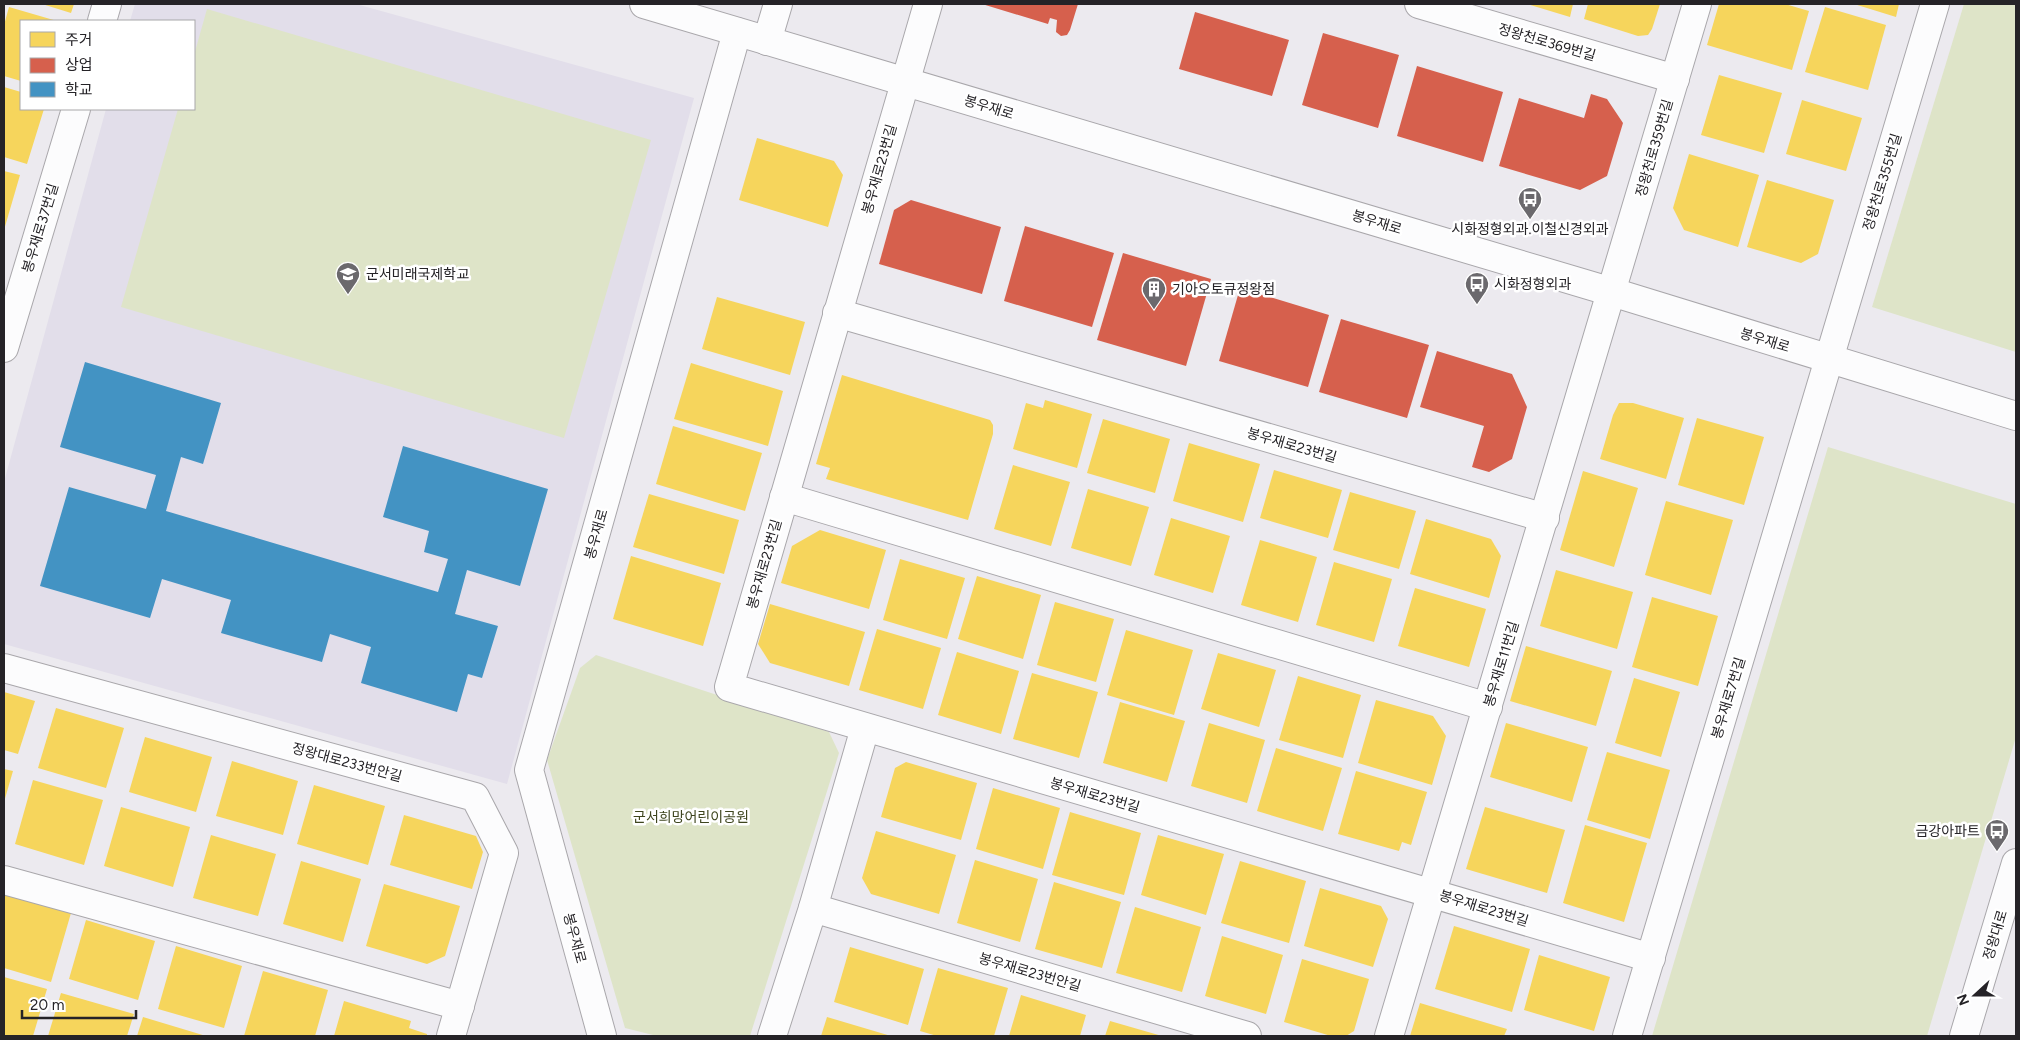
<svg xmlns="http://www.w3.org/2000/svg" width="2020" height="1040" font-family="Figtree,'Noto Sans KR',sans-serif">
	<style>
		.built { fill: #e2deea }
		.green { fill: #dee4c8 }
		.homes { fill: #f6d55c }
		.shops { fill: #d6604d }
		.schools { fill: #4393c3 }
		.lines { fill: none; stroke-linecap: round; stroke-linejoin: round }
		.street-casing { stroke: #a9a7ab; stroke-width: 30 }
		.secondary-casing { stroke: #a9a7ab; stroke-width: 30 }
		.street { stroke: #fcfcfd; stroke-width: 28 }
		.secondary { stroke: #fcfcfd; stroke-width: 28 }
		.labels { text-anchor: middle; stroke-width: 5; stroke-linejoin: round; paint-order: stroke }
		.street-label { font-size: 14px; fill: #252327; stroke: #fff }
		.poi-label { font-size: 14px; fill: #252327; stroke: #fff; text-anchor: start }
		.park-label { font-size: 14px; fill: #3e451e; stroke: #fff }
	</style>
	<rect width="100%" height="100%" fill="#eceaef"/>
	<path class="built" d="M135 4H356L694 98 507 784 4 644V482L106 109H194V21H130Z"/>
	<g class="green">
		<path d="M1964 4H2016V352L1872 307Z"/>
		<path d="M207 9 651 140 564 438 121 307 178 109H194V55Z"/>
		<path d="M1828 447 2016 504V737L1927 1036H1652Z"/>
		<path d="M596 655 829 732 839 753 750 1036H657L625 1028 547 760 580 668Z"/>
	</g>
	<g class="homes">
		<path d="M42 4H74L71 13Z"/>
		<path d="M1527 4H1573L1570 17Z"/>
		<path d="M1588 4H1660L1652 29 1648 35 1638 36 1584 19Z"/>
		<path d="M1719 4H1785L1809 11 1792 70 1707 45Z"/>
		<path d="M1854 4H1899L1896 17Z"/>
		<path d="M9 7 57 21H21V81L4 76V25Z"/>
		<path d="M1825 7 1886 25 1868 90 1805 72Z"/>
		<path d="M1719 75 1782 93 1764 153 1701 135Z"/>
		<path d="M4 87 21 92V109H44L27 164 4 157Z"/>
		<path d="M1802 100 1862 118 1846 171 1786 154Z"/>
		<path d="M757 138 834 161 843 175 828 227 739 200Z"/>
		<path d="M1689 154 1759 175 1738 247 1684 230 1673 208Z"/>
		<path d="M4 171 20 175 4 230Z"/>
		<path d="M1767 180 1834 200 1818 254 1801 263 1747 247Z"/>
		<path d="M717 297 805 322 790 375 702 349Z"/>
		<path d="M691 363 783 391 768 446 674 419Z"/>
		<path d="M842 375 990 420 993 425V434L968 520 826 479 830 468 816 464Z"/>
		<path d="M1045 400 1092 414 1077 468 1013 449 1026 403 1043 408Z"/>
		<path d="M1619 403H1633L1684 418 1666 479 1600 459 1613 415Z"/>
		<path d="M1697 418 1764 437 1744 505 1678 485Z"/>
		<path d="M1103 419 1170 439 1155 493 1087 473Z"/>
		<path d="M673 426 762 453 745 511 656 484Z"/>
		<path d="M1189 443 1260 464 1243 522 1173 501Z"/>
		<path d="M1013 465 1070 482 1051 546 994 529Z"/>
		<path d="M1274 470 1342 490 1328 538 1260 518Z"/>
		<path d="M1583 471 1638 488 1614 567 1560 550Z"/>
		<path d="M1088 489 1149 507 1131 566 1071 548Z"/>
		<path d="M1350 492 1416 511 1399 569 1333 550Z"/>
		<path d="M649 494 739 520 724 574 633 547Z"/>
		<path d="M1666 501 1733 520 1711 595 1645 575Z"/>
		<path d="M1171 518 1230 536 1213 593 1154 575Z"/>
		<path d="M1426 519 1491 539 1501 556 1489 598 1410 574Z"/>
		<path d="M820 530 886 550 869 609 781 583 792 546Z"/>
		<path d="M1260 540 1317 557 1298 622 1241 605Z"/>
		<path d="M631 556 721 583 703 646 613 619Z"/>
		<path d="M900 559 965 578 947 639 883 620Z"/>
		<path d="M1334 562 1392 579 1374 642 1316 625Z"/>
		<path d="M1556 570 1633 592 1617 649 1540 626Z"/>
		<path d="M977 576 1041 595 1023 659 958 639Z"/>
		<path d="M1415 588 1486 609 1469 667 1398 646Z"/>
		<path d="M1652 597 1718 616 1698 686 1632 667Z"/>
		<path d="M1055 602 1114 619 1096 682 1037 665Z"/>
		<path d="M770 604 865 632 849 686 770 663 758 644Z"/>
		<path d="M877 629 941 648 923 709 859 690Z"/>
		<path d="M1126 630 1193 650 1174 715 1107 695Z"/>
		<path d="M1526 646 1612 671 1596 726 1510 701Z"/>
		<path d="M957 652 1019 671 1001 734 938 715Z"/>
		<path d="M1218 653 1276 670 1259 727 1201 709Z"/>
		<path d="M1032 673 1098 692 1079 758 1013 739Z"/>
		<path d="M1298 676 1361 695 1343 758 1279 740Z"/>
		<path d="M1634 678 1680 692 1661 757 1615 743Z"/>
		<path d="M4 692 35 701 18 754 4 750Z"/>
		<path d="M1376 700 1433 716 1446 736 1432 785 1358 763Z"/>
		<path d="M1120 702 1185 721 1167 782 1103 763Z"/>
		<path d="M56 708 124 728 106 788 38 768Z"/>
		<path d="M1209 723 1265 740 1247 803 1191 786Z"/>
		<path d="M1506 723 1588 747 1572 802 1490 777Z"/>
		<path d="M145 737 212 757 196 812 129 792Z"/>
		<path d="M1276 748 1342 768 1323 831 1257 811Z"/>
		<path d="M1607 752 1670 770 1650 839 1587 820Z"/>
		<path d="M232 761 298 781 283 835 216 816Z"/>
		<path d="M906 762 977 783 961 840 881 817 895 768Z"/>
		<path d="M4 769 13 771 4 802Z"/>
		<path d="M1356 771 1427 792 1411 845 1402 842 1399 851 1338 834Z"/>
		<path d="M33 780 103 800 84 865 15 844Z"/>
		<path d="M314 785 385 806 368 865 297 844Z"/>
		<path d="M993 788 1060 808 1043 869 976 849Z"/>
		<path d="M121 807 190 827 173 887 104 866Z"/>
		<path d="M1485 807 1565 830 1547 893 1466 869Z"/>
		<path d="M1070 812 1141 833 1124 895 1052 875Z"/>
		<path d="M404 815 476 836 483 852 472 889 390 865Z"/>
		<path d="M1585 825 1647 843 1624 922 1563 903Z"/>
		<path d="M876 831 956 855 939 914 871 894 862 878Z"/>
		<path d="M211 835 276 854 258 916 193 898Z"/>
		<path d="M1158 835 1224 854 1206 915 1141 895Z"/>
		<path d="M975 860 1038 879 1020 942 957 923Z"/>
		<path d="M301 861 361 879 343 942 283 924Z"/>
		<path d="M1240 861 1306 881 1289 943 1221 923Z"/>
		<path d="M1054 882 1121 902 1102 968 1035 949Z"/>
		<path d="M384 884 460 906 445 956 427 964 366 946Z"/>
		<path d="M1320 888 1381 906 1388 919 1373 967 1304 946Z"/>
		<path d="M4 893 71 913 51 982 4 968Z"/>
		<path d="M1135 907 1201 927 1182 992 1116 973Z"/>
		<path d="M86 920 155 941 138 1000 69 979Z"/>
		<path d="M1454 926 1530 949 1512 1012 1435 989Z"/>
		<path d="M1222 936 1283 955 1266 1014 1205 996Z"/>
		<path d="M176 946 242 966 224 1028 158 1009Z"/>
		<path d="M850 947 924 969 908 1025 834 1002Z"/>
		<path d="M1539 955 1610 977 1594 1031 1524 1010Z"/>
		<path d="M1302 959 1369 979 1354 1031 1346 1036H1331L1284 1022Z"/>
		<path d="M938 968 1008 988 994 1036H937L920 1031Z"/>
		<path d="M263 971 328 990 315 1036H244Z"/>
		<path d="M4 977 47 989 33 1036H4Z"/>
		<path d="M61 993 134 1014 127 1036H48Z"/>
		<path d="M1021 995 1086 1015 1080 1036H1009Z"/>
		<path d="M344 1001 411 1021 409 1028 427 1034V1036H334Z"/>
		<path d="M1420 1003 1507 1029 1504 1036H1410Z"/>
		<path d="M143 1017 206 1036H137Z"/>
		<path d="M827 1017 891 1036H821Z"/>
		<path d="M1110 1021 1162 1036H1105Z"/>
	</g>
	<g class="shops">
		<path d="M982 4H1078L1070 30 1067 35 1061 36 1056 32 1057 20 1050 18 1048 24Z"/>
		<path d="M1195 12 1289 40 1272 96 1179 69Z"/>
		<path d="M1323 33 1399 55 1378 128 1302 105Z"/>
		<path d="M1417 66 1503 92 1483 162 1397 136Z"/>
		<path d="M1591 94 1607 99 1623 123 1607 176 1580 190 1499 166 1519 98 1584 118Z"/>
		<path d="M911 200 1001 227 982 294 879 264 894 210Z"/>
		<path d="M1025 226 1114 253 1092 327 1004 301Z"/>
		<path d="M1123 253 1211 279 1186 366 1097 340Z"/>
		<path d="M1240 288 1329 315 1308 387 1219 361Z"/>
		<path d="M1341 319 1429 345 1407 418 1319 392Z"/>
		<path d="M1437 351 1512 374 1527 407 1512 459 1489 472 1472 467 1484 426 1420 407Z"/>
	</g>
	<path class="schools" d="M85 362 221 403 203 464 181 457 166 511 438 592 448 559 424 552 429 531 383 517 403 446 548 489 520 586 467 570 455 614 498 626 482 678 468 674 457 712 361 683 371 647 330 634 322 662 221 633 231 600 162 579 150 618 40 586 69 487 146 509 156 475 60 447Z"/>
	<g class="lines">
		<g class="street-casing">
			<g id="street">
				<path d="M928 4 729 687 1651 958"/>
				<path d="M1419 4 1675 79"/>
				<path d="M102 21 107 4"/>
				<path d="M767 41 778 4"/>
				<path d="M837 313 1545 518"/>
				<path d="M4 348 76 109"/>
				<path d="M784 497 1488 707"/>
				<path d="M4 668 475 797 504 853 451 1036"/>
				<path d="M4 880 460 1006"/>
				<path d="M813 908 1247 1036"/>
				<path d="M602 1036 529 770 737 32"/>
				<path d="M772 1036 813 908 865 728"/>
				<path d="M1389 1036 1697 4"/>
				<path d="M1627 1036 1935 4"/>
			</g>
		</g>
		<g class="secondary-casing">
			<g id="secondary">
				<path d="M644 4 1612 292 2016 416"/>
				<path d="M1964 1036 2016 863"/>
			</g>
		</g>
		<use href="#street" class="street"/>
		<use href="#secondary" class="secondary"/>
	</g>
	<defs>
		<g id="bus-pin" transform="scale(1.25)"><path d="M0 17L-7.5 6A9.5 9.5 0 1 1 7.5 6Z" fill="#6b696d" stroke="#fff"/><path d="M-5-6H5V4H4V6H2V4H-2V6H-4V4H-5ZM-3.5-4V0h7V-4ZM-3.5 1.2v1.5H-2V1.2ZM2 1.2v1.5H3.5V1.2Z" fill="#fff"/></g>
		<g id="school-pin" transform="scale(1.25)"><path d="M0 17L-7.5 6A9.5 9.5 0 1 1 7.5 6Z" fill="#6b696d" stroke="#fff"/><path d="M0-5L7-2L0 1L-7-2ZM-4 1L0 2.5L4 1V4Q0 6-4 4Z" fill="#fff"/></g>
		<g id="building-pin" transform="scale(1.25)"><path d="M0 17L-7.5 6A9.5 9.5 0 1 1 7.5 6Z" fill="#6b696d" stroke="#fff"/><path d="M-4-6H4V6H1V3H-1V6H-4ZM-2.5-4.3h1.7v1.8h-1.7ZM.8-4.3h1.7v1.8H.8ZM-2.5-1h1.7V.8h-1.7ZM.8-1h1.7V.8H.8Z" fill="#fff"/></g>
	</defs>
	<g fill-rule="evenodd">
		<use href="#bus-pin" x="1530" y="199"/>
		<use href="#school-pin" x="348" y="274"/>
		<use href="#bus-pin" x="1477" y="284"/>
		<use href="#building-pin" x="1154" y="289"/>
		<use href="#bus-pin" x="1997" y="831"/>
	</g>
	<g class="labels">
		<g class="street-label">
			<text transform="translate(1547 42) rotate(16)" y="5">정왕천로369번길</text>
			<text transform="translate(989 107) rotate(17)" y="5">봉우재로</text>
			<text transform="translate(1654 148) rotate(-74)" y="5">정왕천로359번길</text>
			<text transform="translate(879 169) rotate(-74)" y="5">봉우재로23번길</text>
			<text transform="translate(1882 182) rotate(-73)" y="5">정왕천로355번길</text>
			<text transform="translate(1377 222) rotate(17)" y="5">봉우재로</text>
			<text transform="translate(40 228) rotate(-73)" y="5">봉우재로37번길</text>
			<text transform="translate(1765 340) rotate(17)" y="5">봉우재로</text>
			<text transform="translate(1292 445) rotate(16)" y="5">봉우재로23번길</text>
			<text transform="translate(596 534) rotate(-74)" y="5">봉우재로</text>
			<text transform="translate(764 564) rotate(-74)" y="5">봉우재로23번길</text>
			<text transform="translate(1501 664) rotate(-73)" y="5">봉우재로11번길</text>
			<text transform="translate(1728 698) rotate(-73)" y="5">봉우재로7번길</text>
			<text transform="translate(347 762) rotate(15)" y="5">정왕대로233번안길</text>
			<text transform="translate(1095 795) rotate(16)" y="5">봉우재로23번길</text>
			<text transform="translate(1484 908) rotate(17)" y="5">봉우재로23번길</text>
			<text transform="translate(1995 935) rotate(-73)" y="5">정왕대로</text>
			<text transform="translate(575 938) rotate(75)" y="5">봉우재로</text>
			<text transform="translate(1030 972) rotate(16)" y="5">봉우재로23번안길</text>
		</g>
		<g class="poi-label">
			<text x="1530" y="234" text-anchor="middle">시화정형외과.이철신경외과</text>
			<text x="366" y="279">군서미래국제학교</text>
			<text x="1494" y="289">시화정형외과</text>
			<text x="1172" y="294">기아오토큐정왕점</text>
			<text x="1980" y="836" text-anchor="end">금강아파트</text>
		</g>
		<g class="park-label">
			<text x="691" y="822">군서희망어린이공원</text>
		</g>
	</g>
	<rect width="2020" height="1040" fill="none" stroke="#252327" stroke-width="10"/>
	<rect x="20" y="20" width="175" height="90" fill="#ffffff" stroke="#a8a7a9"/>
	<rect x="30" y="32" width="25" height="15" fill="#f6d55c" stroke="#a8a7a9"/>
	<text x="65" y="45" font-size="15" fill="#252327">주거</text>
	<rect x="30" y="58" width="25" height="15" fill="#d6604d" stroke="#a8a7a9"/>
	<text x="65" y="70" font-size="15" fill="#252327">상업</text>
	<rect x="30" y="82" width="25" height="15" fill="#4393c3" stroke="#a8a7a9"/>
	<text x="65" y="95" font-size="15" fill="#252327">학교</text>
	<g transform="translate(1975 995) rotate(249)" stroke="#ffffff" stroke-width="4" paint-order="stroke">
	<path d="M0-4L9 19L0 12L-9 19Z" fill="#252327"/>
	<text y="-8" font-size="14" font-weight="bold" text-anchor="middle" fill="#252327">N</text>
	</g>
	<path d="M22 1010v8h114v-8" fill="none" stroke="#252327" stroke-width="2.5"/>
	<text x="30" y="1010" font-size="15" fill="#252327" stroke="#ffffff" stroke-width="4" paint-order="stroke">20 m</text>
</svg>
